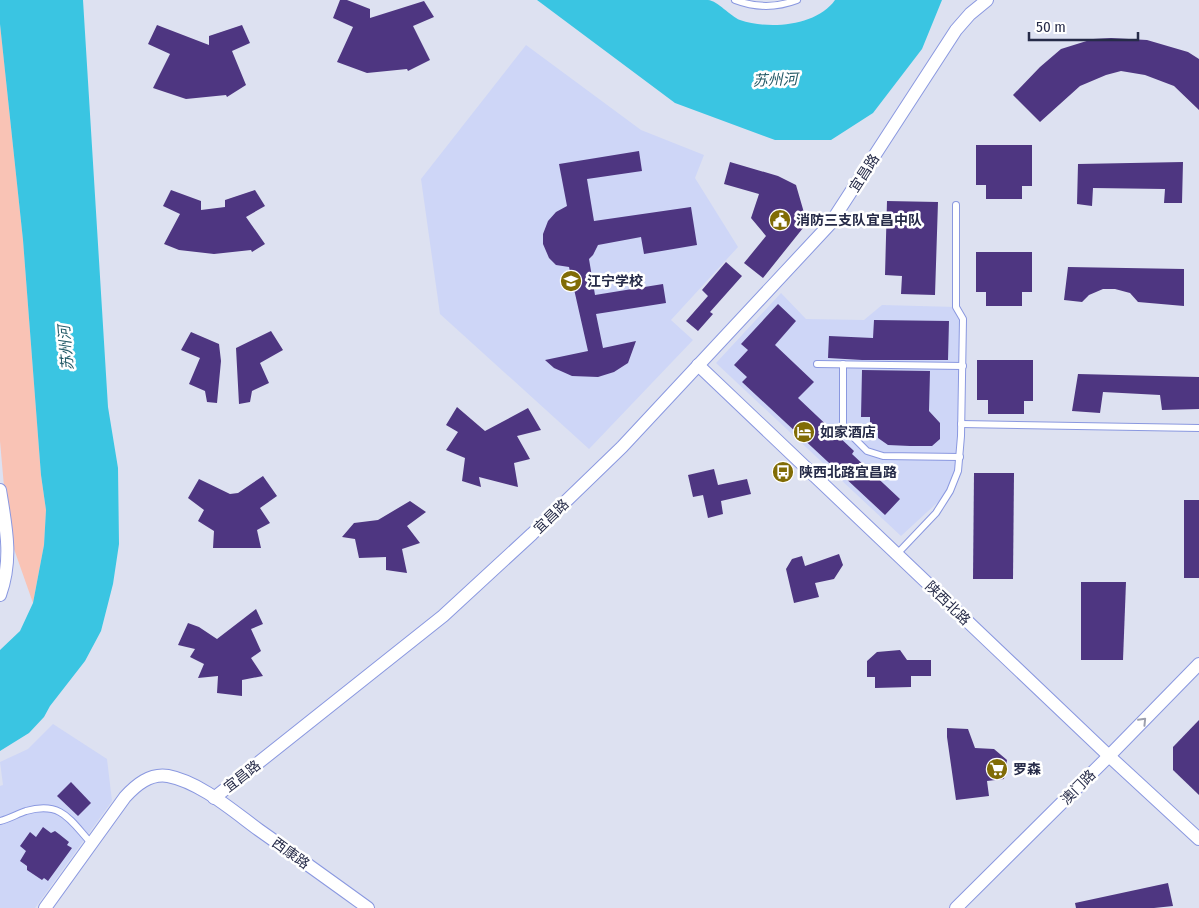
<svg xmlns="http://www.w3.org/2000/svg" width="1199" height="908" font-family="'Fira Sans Condensed','Noto Sans SC',sans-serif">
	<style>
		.built { fill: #ced6f7 }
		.green { fill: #f9c3b5 }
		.water { fill: #3ac5e2 }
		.building { fill: #4e3681 }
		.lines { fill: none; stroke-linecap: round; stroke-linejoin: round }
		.lane-casing { stroke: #8a98e0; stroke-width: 8 }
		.street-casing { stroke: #8a98e0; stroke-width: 14 }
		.lane { stroke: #fff; stroke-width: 6 }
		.street { stroke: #fff; stroke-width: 12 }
		.oneway { stroke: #9da0ad }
		.labels { text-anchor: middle; stroke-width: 5; stroke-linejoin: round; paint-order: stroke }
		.street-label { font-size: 14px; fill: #262b48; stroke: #fff }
		.poi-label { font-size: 14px; font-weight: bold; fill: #262b48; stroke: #fff; text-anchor: start }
		.water-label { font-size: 15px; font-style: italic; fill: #255b68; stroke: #fff }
	</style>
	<rect width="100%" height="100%" fill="#dde1f1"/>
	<g class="built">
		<path d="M526 45 641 130 704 155 695 178 738 247 671 320 693 340 589 449 440 314 421 179Z"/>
		<path d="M781 293 806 319 864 320 882 305 956 307 963 319 960 457 950 491 901 536 716 363Z"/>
		<path d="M53 724 107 759 112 801 35 908H0V786L3 785 0 762 28 749Z"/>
	</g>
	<path class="green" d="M0 24 23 240 41 475 46 510 44 545 33 603 8 532 0 441Z"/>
	<g class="water">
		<path d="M0 0H83L108 407 118 468 119 544 113 584 101 631 85 661 50 706 44 717 29 733 0 751V650L20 631 33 603 44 545 46 510 41 475 23 240 0 24Z"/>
		<path d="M537 0C577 0 616 0 655 0 673 0 691 0 708 0 718 1 730 16 740 20 769 30 817 26 835 0H942L922 49 873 113 831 140H775L675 103Z"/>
	</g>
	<g class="building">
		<path d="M340 0H347L370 9V18L424 1 434 17 413 26 430 60 408 71 407 69 367 73 337 62 353 27 333 18Z"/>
		<path d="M157 25 209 45V36L242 25 250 43 232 51 246 85 227 97 226 95 186 99 153 88 170 54 148 44Z"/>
		<path d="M1111 38 1147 40 1188 52 1199 59V110L1174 86 1145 75 1121 71 1106 75 1080 86 1040 122 1013 95 1040 67 1061 49 1093 39Z"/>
		<path d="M976 145H1032V186H1022V199H986V185H976Z"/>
		<path d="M639 151 642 171 587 179 594 221 691 207 697 245 644 254 641 237 598 245 593 255 589 259 595 295 663 284 666 303 596 314 603 348 636 341 628 363 614 372 598 377 572 376 554 368 545 360 588 351 569 267 556 265 549 258 543 244V234L548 221 556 212 567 206 559 164Z"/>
		<path d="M730 162 778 176 796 185 807 223 763 278 744 263 766 236 751 218 759 194 724 184Z"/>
		<path d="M1183 162 1182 203H1164L1165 189 1093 188 1092 206 1077 204 1078 164Z"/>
		<path d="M171 190 201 201V210L225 207V200L255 190 265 206 246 217 265 244 252 252 251 250 214 254 179 250 164 244 180 214 163 206Z"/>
		<path d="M887 201 938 202 935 295 901 294 902 276 885 275Z"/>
		<path d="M976 252H1032V292H1022V306H986V292H976Z"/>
		<path d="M726 262 742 276 710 312 713 314 698 331 686 321 708 296 702 290Z"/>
		<path d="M1068 267 1184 269V306L1138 302 1130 293 1115 289H1103L1089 295 1082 302 1064 300Z"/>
		<path d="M778 304 796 321 775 345 814 382 798 398 854 451 852 454 900 499 885 515 742 382 747 377 734 365 748 350 741 344Z"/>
		<path d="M874 320 949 321 948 360H862L828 358 829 336 873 338Z"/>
		<path d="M271 331 283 350 260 363 269 383 252 391 250 402 239 404 236 348Z"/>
		<path d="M191 332 219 344 221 361 217 403 207 402 205 391 189 384 200 358 181 350Z"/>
		<path d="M977 360H1033V401H1024V414H988V400H977Z"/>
		<path d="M862 370 930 371 929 411 940 423V439L932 446H910L888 445 878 438V430H870V417H861Z"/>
		<path d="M1078 374 1199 377V409L1162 410 1160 395 1103 392 1100 413 1072 411Z"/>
		<path d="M457 407 485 431 528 408 541 430 517 436 530 459 514 463 518 487 479 477 481 487 462 481 465 458 446 450 458 432 446 425Z"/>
		<path d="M714 469 718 485 747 479 751 494 721 501 723 514 708 518 703 495 693 497 688 475Z"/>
		<path d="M974 473H1014L1013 579H973Z"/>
		<path d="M263 476 277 496 260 508 270 523 257 530 261 548H213L214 531 198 521 204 510 188 498 199 479 230 494 238 493Z"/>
		<rect x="1184" y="500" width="15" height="78"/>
		<path d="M410 501 426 512 407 526 420 543 402 549 407 573 386 570V557L359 558 355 539 342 537 354 523 378 520Z"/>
		<path d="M839 554 843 565 834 579 815 583 819 597 794 603 786 569 792 559 802 556 805 566Z"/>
		<path d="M1081 582H1126L1123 660H1081Z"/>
		<path d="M256 609 263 624 251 629 261 651 251 658 263 676 242 680V696L217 693 218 676 198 678 204 664 190 657 195 649 178 645 188 623 199 627 217 639Z"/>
		<path d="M900 650 907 660H931V676H911V687L875 688V677H867V661L877 652Z"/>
		<path d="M1199 720V795L1173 770V747Z"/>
		<path d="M947 728 968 729 975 748 994 749 1007 760 1004 779 987 781 989 796 956 800 947 737Z"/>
		<path d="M71 782 91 803 78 816 57 796Z"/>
		<path d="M43 827 51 833 55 831 59 834 69 842 67 845 72 848 48 881 44 878 42 880 27 870V866L20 861 26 851 20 846 30 832 36 837Z"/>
		<path d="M1168 883 1173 906 1154 908H1076L1075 903Z"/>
	</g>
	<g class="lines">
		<g class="lane-casing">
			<g id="lane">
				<path d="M735 0C756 8 776 8 797 0"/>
				<path d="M817 364 963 366"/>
				<path d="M843 364V427L867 451 883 456 960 457"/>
				<path d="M961 424 1199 428"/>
				<path d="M897 554 936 513 950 491 958 471 961 436 963 319 956 307V205"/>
				<path d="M0 821C9 819 17 814 26 811 62 801 70 820 91 843"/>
			</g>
		</g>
		<g class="street-casing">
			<g id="street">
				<path d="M698 365 1109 756 1199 839"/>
				<path d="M0 490C6 527 13 559 0 595"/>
				<path d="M214 798 443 616 532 534 622 447 830 224 956 30 970 14 987 0"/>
				<path d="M45 908 125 797C136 785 150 773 168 776 200 782 233 811 259 830 296 856 332 882 368 908"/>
				<path d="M956 908 1109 756 1199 664"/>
			</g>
		</g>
		<use href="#lane" class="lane"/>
		<use href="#street" class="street"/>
	</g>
	<defs><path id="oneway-chevron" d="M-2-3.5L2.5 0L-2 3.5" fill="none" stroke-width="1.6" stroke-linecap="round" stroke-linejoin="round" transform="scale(1.25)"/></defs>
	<use class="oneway" href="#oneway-chevron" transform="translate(1143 721) rotate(-46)"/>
	<defs>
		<g id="civic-disc" transform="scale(1.125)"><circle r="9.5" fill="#816c06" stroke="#fff"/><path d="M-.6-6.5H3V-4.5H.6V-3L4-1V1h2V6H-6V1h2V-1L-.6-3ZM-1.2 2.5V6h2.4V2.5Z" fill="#fff"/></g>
		<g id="school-disc" transform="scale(1.125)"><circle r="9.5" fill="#816c06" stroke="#fff"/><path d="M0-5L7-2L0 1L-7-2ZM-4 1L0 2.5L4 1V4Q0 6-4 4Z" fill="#fff"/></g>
		<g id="hotel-disc" transform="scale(1.125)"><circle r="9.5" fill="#816c06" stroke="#fff"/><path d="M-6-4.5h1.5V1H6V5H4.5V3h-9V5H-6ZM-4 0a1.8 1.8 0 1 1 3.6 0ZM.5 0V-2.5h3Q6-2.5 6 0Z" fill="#fff"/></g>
		<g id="bus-disc" transform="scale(1.125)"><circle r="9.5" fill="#816c06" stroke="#fff"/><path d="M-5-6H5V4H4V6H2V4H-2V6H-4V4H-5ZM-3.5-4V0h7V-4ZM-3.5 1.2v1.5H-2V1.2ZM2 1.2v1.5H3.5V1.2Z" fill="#fff"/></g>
		<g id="supermarket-disc" transform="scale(1.125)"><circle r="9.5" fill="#816c06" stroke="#fff"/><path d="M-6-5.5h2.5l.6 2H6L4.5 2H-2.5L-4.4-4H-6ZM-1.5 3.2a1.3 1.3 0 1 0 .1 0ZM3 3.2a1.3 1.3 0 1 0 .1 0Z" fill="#fff"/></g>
	</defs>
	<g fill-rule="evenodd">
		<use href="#civic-disc" x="780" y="220"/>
		<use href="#school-disc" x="571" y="281"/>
		<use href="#hotel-disc" x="804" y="432"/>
		<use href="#bus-disc" x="783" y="472"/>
		<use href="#supermarket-disc" x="997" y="769"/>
	</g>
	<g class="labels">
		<g class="street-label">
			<text transform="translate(864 173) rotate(-57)" y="5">宜昌路</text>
			<text transform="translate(551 516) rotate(-44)" y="5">宜昌路</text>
			<text transform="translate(948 603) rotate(44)" y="5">陕西北路</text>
			<text transform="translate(242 776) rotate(-38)" y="5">宜昌路</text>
			<text transform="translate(1078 787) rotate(-45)" y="5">澳门路</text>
			<text transform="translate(291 853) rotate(36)" y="5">西康路</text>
		</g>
		<g class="poi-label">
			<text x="796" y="225">消防三支队宜昌中队</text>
			<text x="587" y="286">江宁学校</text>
			<text x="820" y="437">如家酒店</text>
			<text x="799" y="477">陕西北路宜昌路</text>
			<text x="1013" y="774">罗森</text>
		</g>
		<g class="water-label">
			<text transform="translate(775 80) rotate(-2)" y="5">苏州河</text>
			<text transform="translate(66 348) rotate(-95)" y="5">苏州河</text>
		</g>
	</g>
	<path d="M1029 32v8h109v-8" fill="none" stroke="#262b48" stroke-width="2.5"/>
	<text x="1036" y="32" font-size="15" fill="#262b48" stroke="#ffffff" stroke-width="4" paint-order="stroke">50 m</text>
</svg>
